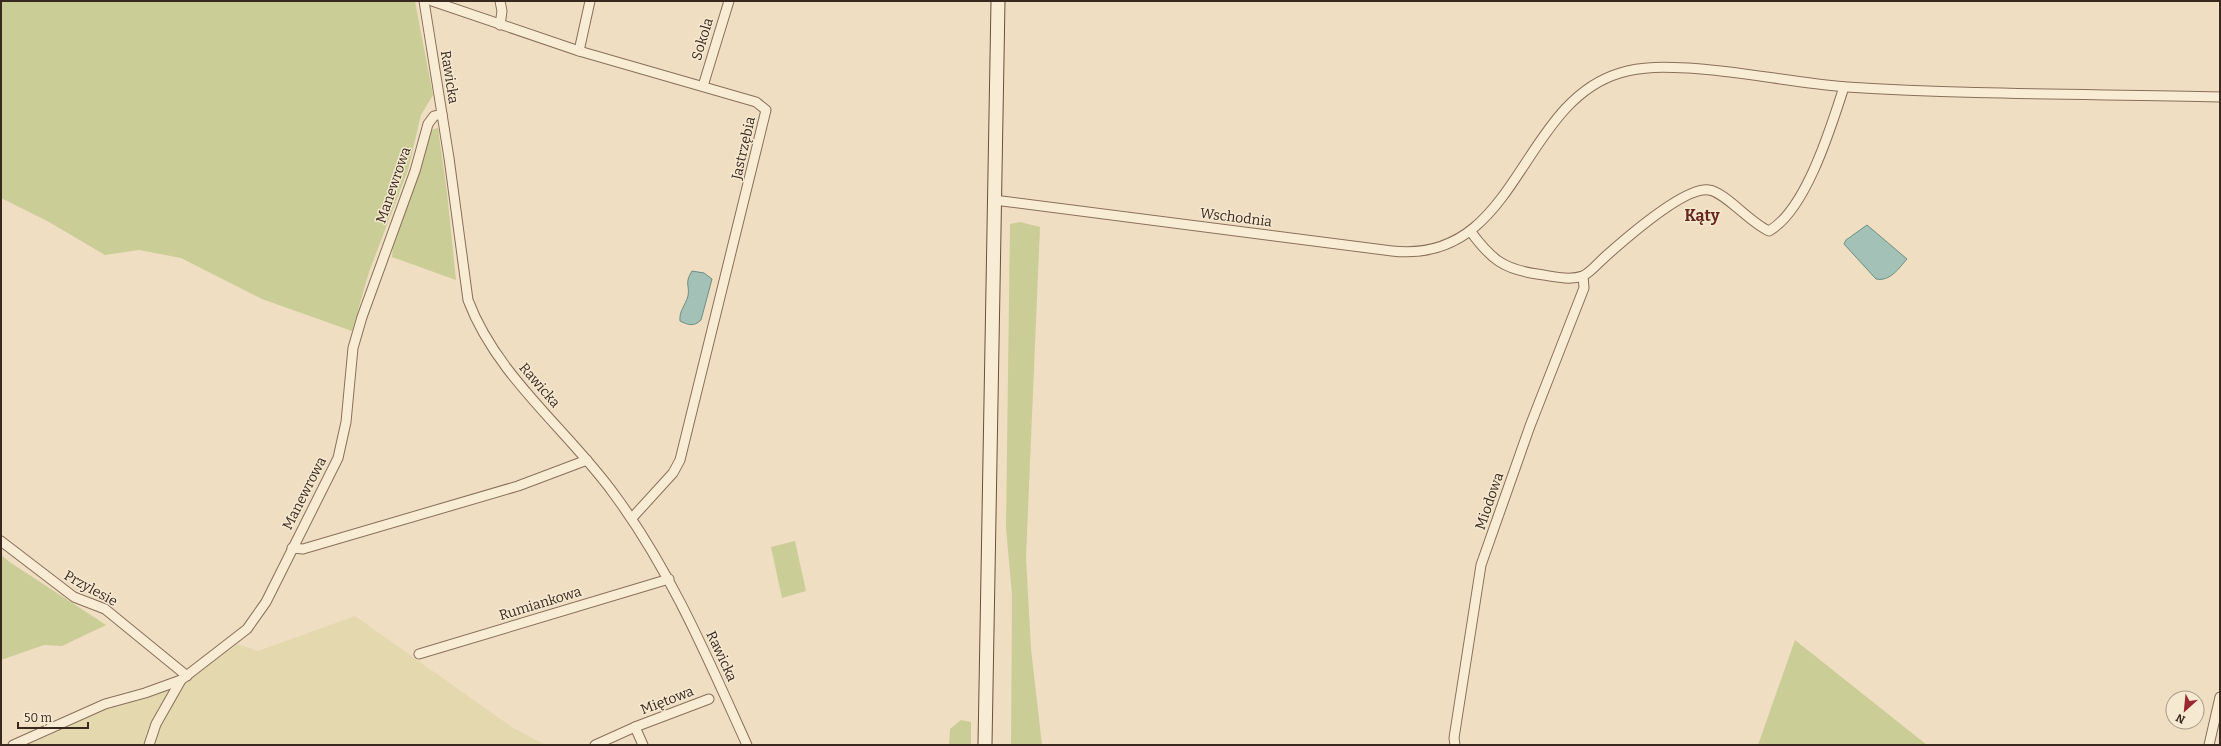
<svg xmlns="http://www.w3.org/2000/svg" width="2221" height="746" font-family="Bitter,serif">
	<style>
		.farmland { fill: #e4d8af }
		.green { fill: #cacd96 }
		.water { fill: #a4c1b7; stroke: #6b8f84 }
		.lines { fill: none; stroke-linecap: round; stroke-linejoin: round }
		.minor-casing { stroke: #896f59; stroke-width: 11 }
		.secondary-casing { stroke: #6a503c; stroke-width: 15 }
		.minor { stroke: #f9ecd5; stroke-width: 9 }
		.secondary { stroke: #f9ecd5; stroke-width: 13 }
		.labels { text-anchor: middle; stroke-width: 3; stroke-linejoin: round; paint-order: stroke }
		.street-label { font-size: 14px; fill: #38281d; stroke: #f6e9d1 }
		.quarter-label { font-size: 16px; font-weight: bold; fill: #65261c; stroke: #f6e9d1 }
	</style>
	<rect width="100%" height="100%" fill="#efdec2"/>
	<g class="farmland">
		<path d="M355 616 513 728 546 745H151L179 690 186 681 238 644 258 651Z"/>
		<path d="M168 689 170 693 146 745H22L94 712Z"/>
	</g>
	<g class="green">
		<path d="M1 1H415L433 95 421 115 408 170 369 272 352 331 262 299 181 258 139 250 105 255 49 222 1 198Z"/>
		<path d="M438 128 447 193 456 280 392 257 393 244 430 130Z"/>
		<path d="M1020 222 1040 227 1026 557 1031 649 1042 745H1011L1012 595 1006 528 1010 224Z"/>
		<path d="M795 541 806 591 782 598 771 547Z"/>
		<path d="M1 555 11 563 106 625 62 646 44 645 1 660Z"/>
		<path d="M1795 640 1927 745H1758Z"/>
		<path d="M961 720 971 722V745H949L950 729Z"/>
	</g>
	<g class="water">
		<path d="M1867 225 1907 259C1899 268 1890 282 1876 279L1844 244 1846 240Z"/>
		<path d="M692 271 704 273 712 279 701 320C694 327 688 325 680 321 679 311 685 306 688 296 690 285 684 284 692 271Z"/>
	</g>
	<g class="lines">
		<g class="minor-casing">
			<g id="minor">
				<path d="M424 1 449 158 468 300C497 377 567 429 614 494 671 571 708 659 747 745"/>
				<path d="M432 1 579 51 756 102 766 110 680 460 673 473 632 518"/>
				<path d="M500 25 502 11 500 1"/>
				<path d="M579 51 590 1"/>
				<path d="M703 86 729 1"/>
				<path d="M994 200 1392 251C1518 265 1519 103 1620 73 1643 66 1665 67 1688 68 1741 71 1794 83 1847 87 1971 95 2096 94 2220 97"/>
				<path d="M1471 232C1491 259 1503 269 1537 274 1551 276 1569 281 1583 276 1590 273 1599 262 1606 256 1624 240 1685 186 1709 190 1725 192 1750 223 1769 231 1806 210 1831 127 1844 87"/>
				<path d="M1 541 74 597 105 609 187 676"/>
				<path d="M292 548 303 549 518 486 587 460"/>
				<path d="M419 654 669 579"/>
				<path d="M635 727 643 745"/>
				<path d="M13 745 105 704 145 693 181 680 247 629 266 602 338 458 346 422 353 348 362 317 415 171 428 124 434 116 442 114"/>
				<path d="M149 745 156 724 181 680"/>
				<path d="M595 745 635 727 709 699"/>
				<path d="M1455 745 1454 738 1481 565 1530 426 1584 288 1583 276"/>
				<path d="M2209 745 2220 697"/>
			</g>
		</g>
		<g class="secondary-casing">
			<path id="secondary" d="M985 745 998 1"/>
		</g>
		<use href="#minor" class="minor"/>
		<use href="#secondary" class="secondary"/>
	</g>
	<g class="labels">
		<g class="street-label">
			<text transform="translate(702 39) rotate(-73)" y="5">Sokola</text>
			<text transform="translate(450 77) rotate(81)" y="5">Rawicka</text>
			<text transform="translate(743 148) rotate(-77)" y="5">Jastrzębia</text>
			<text transform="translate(393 185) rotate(-71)" y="5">Manewrowa</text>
			<text transform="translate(1236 217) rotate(7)" y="5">Wschodnia</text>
			<text transform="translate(540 385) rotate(49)" y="5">Rawicka</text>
			<text transform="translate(304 493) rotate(-63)" y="5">Manewrowa</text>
			<text transform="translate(1489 501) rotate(-71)" y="5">Miodowa</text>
			<text transform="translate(91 588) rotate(29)" y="5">Przylesie</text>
			<text transform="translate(540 603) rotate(-17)" y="5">Rumiankowa</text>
			<text transform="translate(722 656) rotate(65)" y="5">Rawicka</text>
			<text transform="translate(667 700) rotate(-21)" y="5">Miętowa</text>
		</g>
		<g class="quarter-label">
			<text x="1702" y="221">Kąty</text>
		</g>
	</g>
	<rect width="2221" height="746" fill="none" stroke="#38281d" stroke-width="4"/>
	<g transform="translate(2185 710) rotate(207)"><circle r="19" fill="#f6e9d1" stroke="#aa9c89"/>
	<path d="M0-3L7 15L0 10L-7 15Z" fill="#992830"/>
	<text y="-6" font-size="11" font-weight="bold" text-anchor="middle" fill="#38281d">N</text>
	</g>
	<path d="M18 722v6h70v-6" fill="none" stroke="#38281d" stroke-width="2"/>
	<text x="24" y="722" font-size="12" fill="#38281d" stroke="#f6e9d1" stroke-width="3" paint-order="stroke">50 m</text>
</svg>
